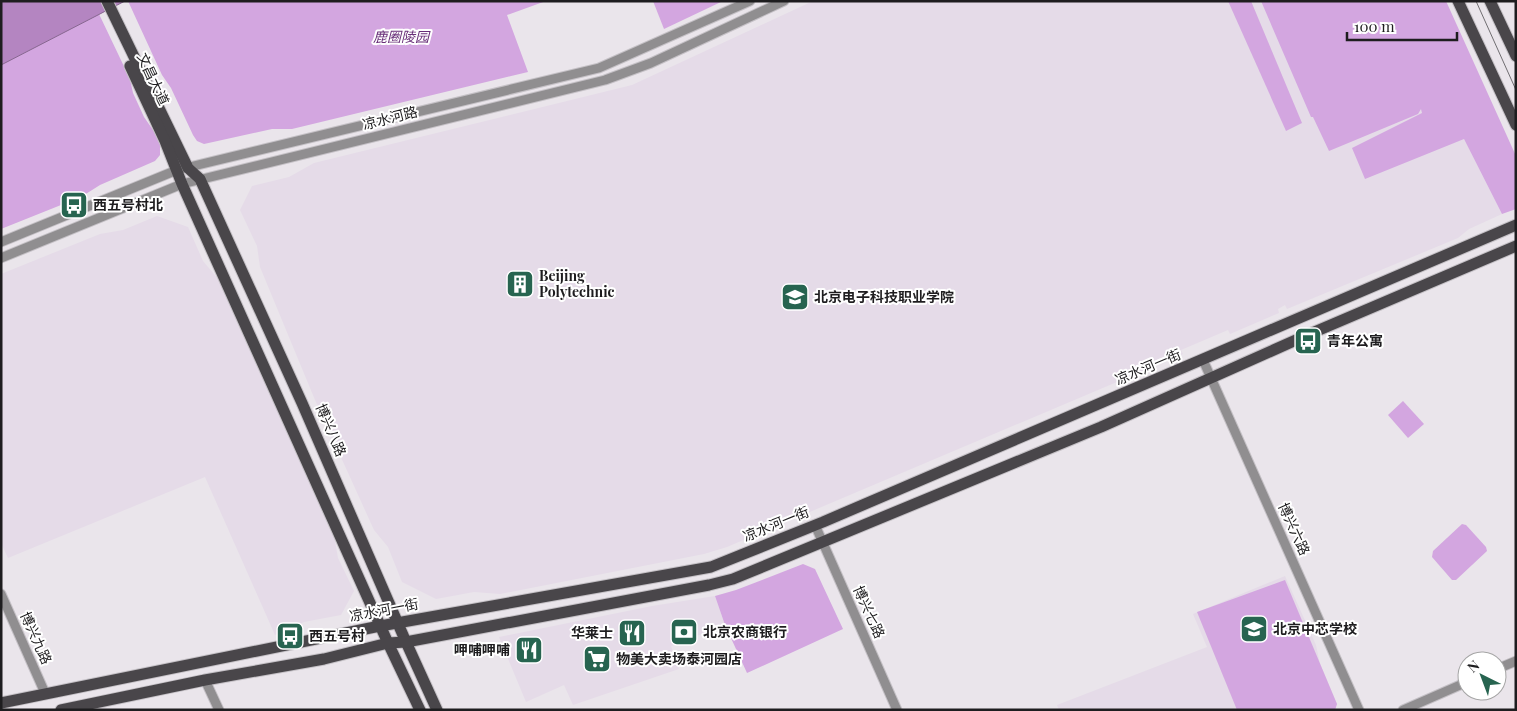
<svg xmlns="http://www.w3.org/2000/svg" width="1517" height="711" font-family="'Playfair Display','Noto Sans SC',serif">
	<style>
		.built { fill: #e5dbe8 }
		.green { fill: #d3a6e0 }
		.water { fill: #b485c1; stroke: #876690 }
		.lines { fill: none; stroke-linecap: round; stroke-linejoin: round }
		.minor-casing { stroke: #c5c1c6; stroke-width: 11 }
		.major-casing { stroke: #c5c1c6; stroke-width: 13 }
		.minor { stroke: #908e90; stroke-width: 9 }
		.major { stroke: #49464a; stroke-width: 11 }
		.tram { stroke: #706d71; stroke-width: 1 }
		.labels { text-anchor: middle; stroke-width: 4; stroke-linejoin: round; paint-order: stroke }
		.park-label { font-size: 14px; font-style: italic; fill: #682e78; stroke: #fff }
		.street-label { font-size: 14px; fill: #1e1d1f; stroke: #fff }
		.poi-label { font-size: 14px; font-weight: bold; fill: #1e1d1f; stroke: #fff; text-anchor: start }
	</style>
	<rect width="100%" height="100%" fill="#eae5eb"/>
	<g class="built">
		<path d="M813 1H1402L1464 139 1502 214 1469 229 1458 238 1287 309 1285 305 1278 309 1279 313 1230 334 1228 330 1181 350 1183 354 727 547 704 554 500 594 474 592 436 599 402 582 388 547 374 530 315 400 260 267 257 246 240 210 252 186 289 177 314 163 632 85Z"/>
		<path d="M157 216 188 227 203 261 219 280 334 535 338 558 354 591 341 615 304 622 275 635 205 477 8 558 1 543V274L100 234 123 230Z"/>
		<path d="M1285 576 1316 645 1320 664 1337 704 1335 710H1059L1057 705 1207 647 1193 614Z"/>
		<path d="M715 596 725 625 671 646 679 669 573 705 564 685 526 702 499 637 652 606Z"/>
	</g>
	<g class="green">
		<path d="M128 1H546L507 15 528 72 292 129H272L204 144 197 141 193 135 171 88 162 75Z"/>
		<path d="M653 1H723L664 29Z"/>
		<path d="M1228 1H1251L1302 123 1286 131Z"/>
		<path d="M1261 1H1446L1516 156V209L1502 214 1464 139 1365 179 1352 148 1422 113 1421 109 1418 114 1329 151 1313 117H1311Z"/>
		<path d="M99 14 130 79 133 93 144 117 160 140V155L155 161 100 185 81 197 1 229V65Z"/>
		<path d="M1403 401 1424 424 1408 438 1388 415Z"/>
		<path d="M1462 524 1466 525 1486 547 1487 551 1456 580H1452L1432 557 1433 551Z"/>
		<path d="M803 564 815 569 843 629 747 673 725 625 715 596 736 590Z"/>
		<path d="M1285 580 1337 704 1335 710H1237L1197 612Z"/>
	</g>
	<path class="water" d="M1 1H125L1 65Z"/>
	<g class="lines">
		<g class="minor-casing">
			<g id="minor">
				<path d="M1 242 177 170 599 68 750 1"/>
				<path d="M1 258 182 184 605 80 651 63 784 1"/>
				<path d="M1203 360 1359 710"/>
				<path d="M815 525 897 710"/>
				<path d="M1 594 45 693"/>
				<path d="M1497 669 1516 661"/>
				<path d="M205 680 219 710"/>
				<path d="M1403 710 1467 682"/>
			</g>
		</g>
		<g class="major-casing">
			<g id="major">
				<path d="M107 1 188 168 200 179 302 403 406 642 437 710"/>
				<path d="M1458 1 1516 125"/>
				<path d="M1490 1 1516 56"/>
				<path d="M130 66 165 141 182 184 388 643 420 710"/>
				<path d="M1 703 380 626 711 567 823 522 1516 225"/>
				<path d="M61 710 205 680 324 659 388 643 406 642 709 585 733 579 1101 427 1305 336 1516 246"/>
			</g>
		</g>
		<use href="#minor" class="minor"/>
		<use href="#major" class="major"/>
		<path class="tram" d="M1476 1 1516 90"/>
	</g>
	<defs>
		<g id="bus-square" transform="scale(1.4375)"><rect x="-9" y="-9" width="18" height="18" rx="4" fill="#276450" stroke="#fff"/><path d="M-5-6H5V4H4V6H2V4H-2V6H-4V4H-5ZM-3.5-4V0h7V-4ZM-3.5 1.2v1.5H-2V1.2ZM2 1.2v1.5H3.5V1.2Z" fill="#fff"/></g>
		<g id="building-square" transform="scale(1.4375)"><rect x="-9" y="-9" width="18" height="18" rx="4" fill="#276450" stroke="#fff"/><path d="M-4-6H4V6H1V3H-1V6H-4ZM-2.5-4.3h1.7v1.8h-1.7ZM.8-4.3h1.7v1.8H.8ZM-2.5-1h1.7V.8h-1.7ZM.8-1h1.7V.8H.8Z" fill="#fff"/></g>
		<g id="university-square" transform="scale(1.4375)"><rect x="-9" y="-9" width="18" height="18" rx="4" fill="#276450" stroke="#fff"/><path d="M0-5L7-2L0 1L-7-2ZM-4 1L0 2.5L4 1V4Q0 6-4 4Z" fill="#fff"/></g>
		<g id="school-square" transform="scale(1.4375)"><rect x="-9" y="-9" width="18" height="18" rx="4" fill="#276450" stroke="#fff"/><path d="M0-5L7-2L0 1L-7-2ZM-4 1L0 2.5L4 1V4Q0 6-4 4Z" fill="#fff"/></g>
		<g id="bank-square" transform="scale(1.4375)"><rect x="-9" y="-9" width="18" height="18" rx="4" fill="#276450" stroke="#fff"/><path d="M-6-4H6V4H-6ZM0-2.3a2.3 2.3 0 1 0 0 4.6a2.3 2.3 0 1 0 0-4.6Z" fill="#fff"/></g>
		<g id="restaurant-square" transform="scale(1.4375)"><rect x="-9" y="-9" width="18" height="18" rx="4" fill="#276450" stroke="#fff"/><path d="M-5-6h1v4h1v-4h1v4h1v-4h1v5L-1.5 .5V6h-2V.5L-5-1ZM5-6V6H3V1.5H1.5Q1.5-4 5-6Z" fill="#fff"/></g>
		<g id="supermarket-square" transform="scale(1.4375)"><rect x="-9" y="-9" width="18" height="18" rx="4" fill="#276450" stroke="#fff"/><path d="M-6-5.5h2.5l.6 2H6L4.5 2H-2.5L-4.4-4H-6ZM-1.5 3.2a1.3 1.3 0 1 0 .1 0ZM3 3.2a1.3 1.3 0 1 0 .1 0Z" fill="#fff"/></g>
	</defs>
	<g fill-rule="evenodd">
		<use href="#bus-square" x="74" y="205"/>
		<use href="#building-square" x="520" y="284"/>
		<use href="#university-square" x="795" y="297"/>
		<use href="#bus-square" x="1308" y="341"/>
		<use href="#school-square" x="1254" y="629"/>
		<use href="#bank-square" x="684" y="632"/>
		<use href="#restaurant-square" x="632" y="633"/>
		<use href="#bus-square" x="290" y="636"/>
		<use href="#restaurant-square" x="529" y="650"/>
		<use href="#supermarket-square" x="597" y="659"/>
	</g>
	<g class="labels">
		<g class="park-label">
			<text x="401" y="42">鹿圈陵园</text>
		</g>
		<g class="street-label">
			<text transform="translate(153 79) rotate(65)" y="5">文昌大道</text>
			<text transform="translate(390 118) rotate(-14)" y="5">凉水河路</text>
			<text transform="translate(1148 367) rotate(-23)" y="5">凉水河一街</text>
			<text transform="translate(331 430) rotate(67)" y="5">博兴八路</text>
			<text transform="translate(776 524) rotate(-22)" y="5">凉水河一街</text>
			<text transform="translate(1294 529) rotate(66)" y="5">博兴六路</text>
			<text transform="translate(384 610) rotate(-11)" y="5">凉水河一街</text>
			<text transform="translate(869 612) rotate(66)" y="5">博兴七路</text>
			<text transform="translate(36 638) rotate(66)" y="5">博兴九路</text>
		</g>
		<g class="poi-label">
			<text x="93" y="210">西五号村北</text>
			<text x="539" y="281">Beijing<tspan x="539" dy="16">Polytechnic</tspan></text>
			<text x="814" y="302">北京电子科技职业学院</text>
			<text x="1327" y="346">青年公寓</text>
			<text x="1273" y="634">北京中芯学校</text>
			<text x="703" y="637">北京农商银行</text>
			<text x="613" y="638" text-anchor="end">华莱士</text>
			<text x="309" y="641">西五号村</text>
			<text x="510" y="655" text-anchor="end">呷哺呷哺</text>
			<text x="616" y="664">物美大卖场泰河园店</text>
		</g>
	</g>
	<rect width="1517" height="711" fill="none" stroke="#1e1d1f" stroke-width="5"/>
	<g transform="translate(1482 676) rotate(318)"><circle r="24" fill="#ffffff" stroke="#a5a5a5"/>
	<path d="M0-4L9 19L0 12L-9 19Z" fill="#276450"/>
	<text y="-8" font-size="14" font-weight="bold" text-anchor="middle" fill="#1e1d1f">N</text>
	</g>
	<path d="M1347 32v8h110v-8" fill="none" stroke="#1e1d1f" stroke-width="2.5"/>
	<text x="1354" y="32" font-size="15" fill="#1e1d1f" stroke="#ffffff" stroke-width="4" paint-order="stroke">100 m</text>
</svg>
